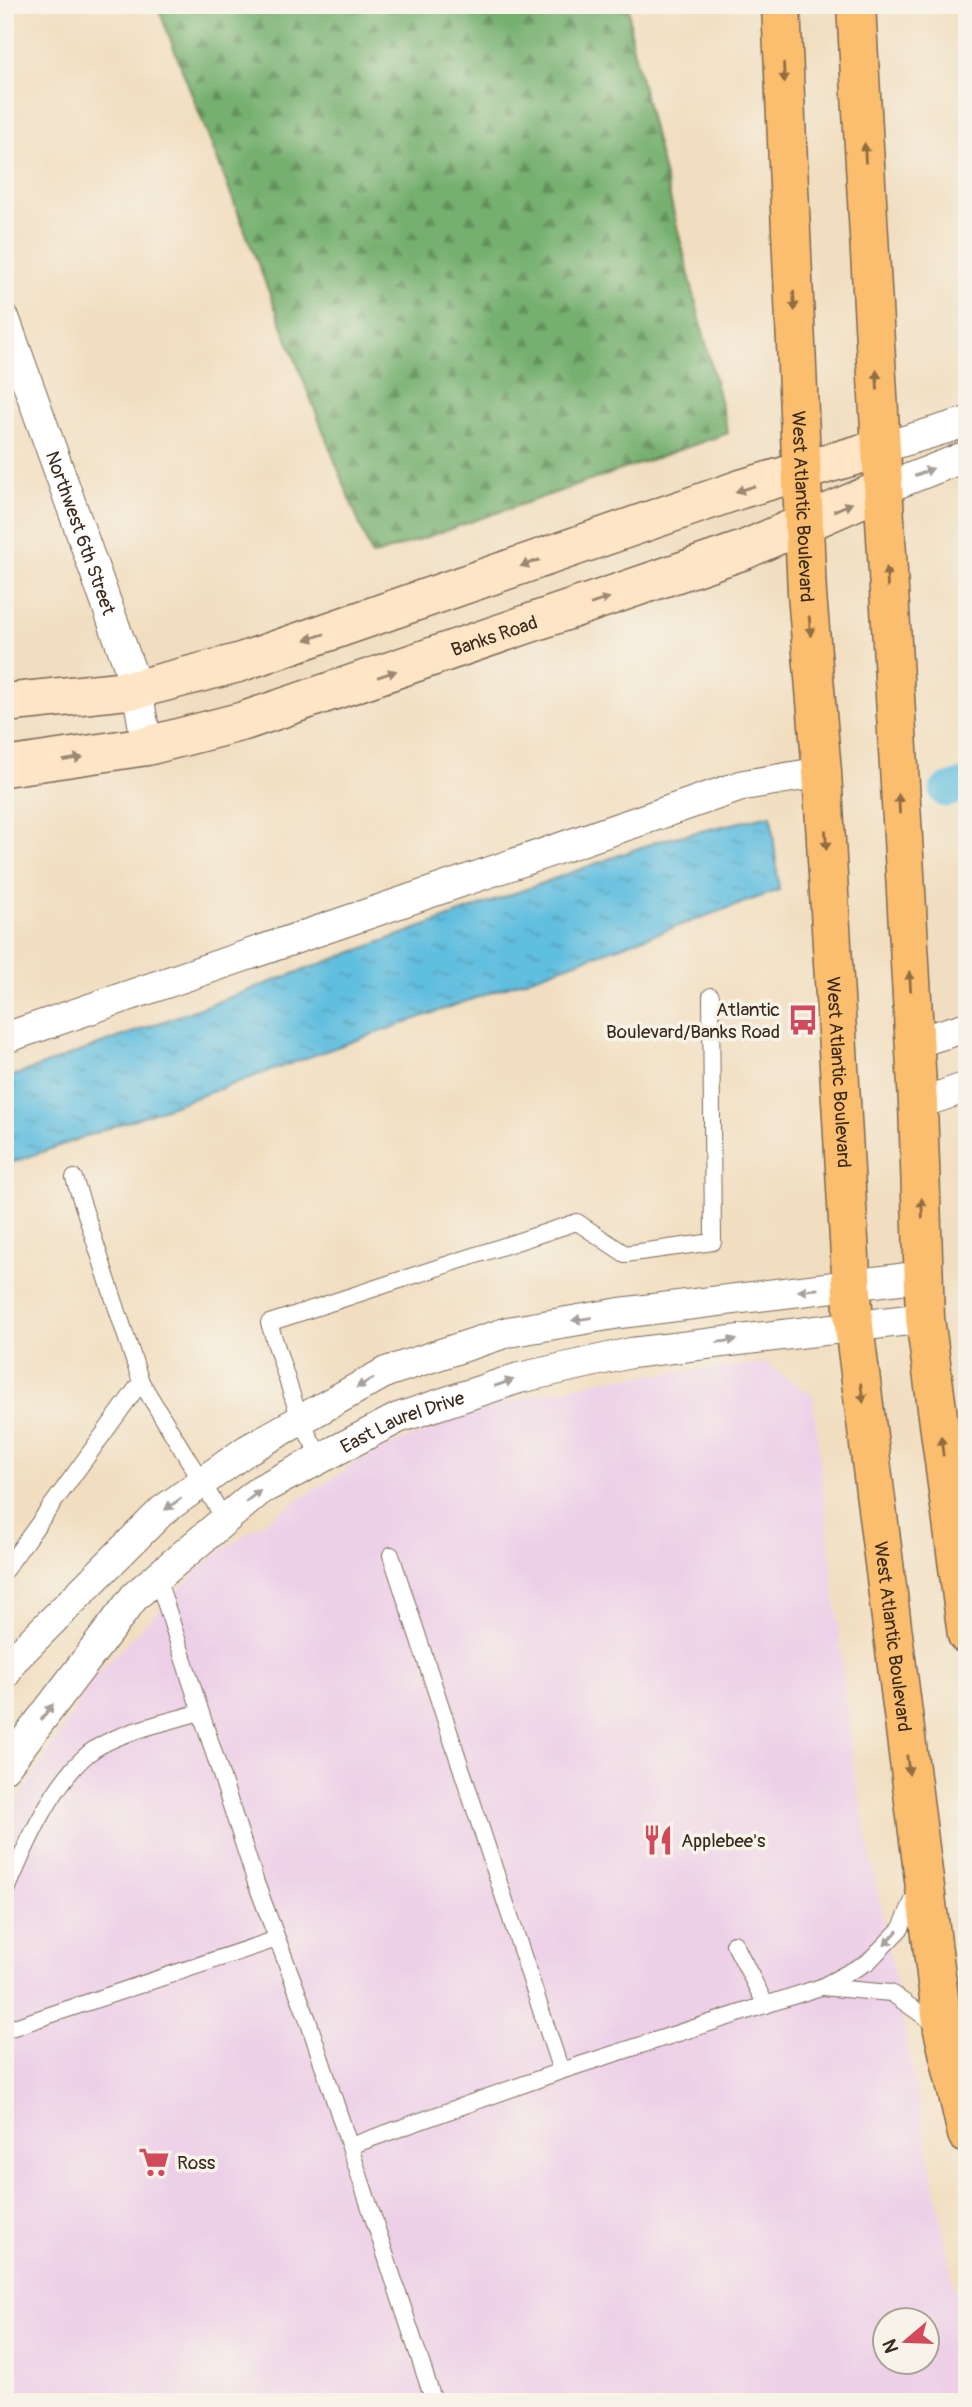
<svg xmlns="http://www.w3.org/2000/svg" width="972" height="2407" font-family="Pangolin,sans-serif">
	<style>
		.built { fill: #edd0e8; fill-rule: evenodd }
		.forest { fill: url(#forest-firs); stroke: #586d46; stroke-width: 2 }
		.water { fill: url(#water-ripples); stroke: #4e747e; stroke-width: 2 }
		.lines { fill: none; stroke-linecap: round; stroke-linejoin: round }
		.canal { stroke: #61bedf; stroke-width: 33 }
		.lane-casing { stroke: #7b6957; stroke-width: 18 }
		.street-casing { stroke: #7b6957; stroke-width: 32 }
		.secondary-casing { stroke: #7b6957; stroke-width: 41 }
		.primary-casing { stroke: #7b6957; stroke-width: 41 }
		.lane { stroke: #fff; stroke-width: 16 }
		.street { stroke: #fff; stroke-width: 30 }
		.secondary { stroke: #fde5c5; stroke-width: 38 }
		.primary { stroke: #fbbe6e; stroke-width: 38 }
		.oneway { fill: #916d42 }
		.oneway2 { fill: #a79f9a }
		.oneway3 { fill: #9c8872 }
		.labels { text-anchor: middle; stroke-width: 7; stroke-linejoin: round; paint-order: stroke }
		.street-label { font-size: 19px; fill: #3b2a1e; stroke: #f7f3e8 }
		.poi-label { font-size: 19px; fill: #3b2a1e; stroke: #f7f3e8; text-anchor: start }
	</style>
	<defs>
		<pattern id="forest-firs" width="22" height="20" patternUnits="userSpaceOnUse" patternTransform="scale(1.75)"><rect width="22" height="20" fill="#76b06f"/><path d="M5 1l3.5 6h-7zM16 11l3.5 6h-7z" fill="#628f5b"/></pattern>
		<pattern id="water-ripples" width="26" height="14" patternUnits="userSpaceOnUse" patternTransform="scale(1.75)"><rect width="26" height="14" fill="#61bedf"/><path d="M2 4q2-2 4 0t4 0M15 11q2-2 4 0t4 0" fill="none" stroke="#519bb4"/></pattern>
	</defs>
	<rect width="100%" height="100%" fill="#f7f3e8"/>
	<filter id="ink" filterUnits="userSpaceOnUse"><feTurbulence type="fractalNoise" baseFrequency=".0143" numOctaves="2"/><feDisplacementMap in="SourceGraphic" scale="14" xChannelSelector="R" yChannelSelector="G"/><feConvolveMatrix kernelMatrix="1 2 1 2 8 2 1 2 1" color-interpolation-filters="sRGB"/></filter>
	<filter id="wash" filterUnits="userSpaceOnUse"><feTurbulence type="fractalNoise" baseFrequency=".00686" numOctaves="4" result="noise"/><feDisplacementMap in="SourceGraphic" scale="28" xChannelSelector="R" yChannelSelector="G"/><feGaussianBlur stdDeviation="1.57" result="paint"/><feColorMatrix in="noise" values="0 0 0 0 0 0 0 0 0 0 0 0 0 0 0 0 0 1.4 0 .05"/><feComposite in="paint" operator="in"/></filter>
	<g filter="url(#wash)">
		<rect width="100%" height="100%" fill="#f1dec0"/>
		<path class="built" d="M765 1363 813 1396 854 1769 967 2353V2402H5V1822L96 1674 212 1556 365 1457 477 1409 606 1379ZM884 2320H926V2362H884Z"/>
		<path class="forest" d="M157 5H629L631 40 728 433 372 556Z"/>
		<path class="water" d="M771 815 779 890 5 1165V1079L658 841Z"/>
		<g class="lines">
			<path class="canal" d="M946 791 967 784"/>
		</g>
	</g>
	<g filter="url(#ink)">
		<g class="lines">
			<g class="lane-casing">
				<g id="lane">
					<path d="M74 1178 141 1382"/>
					<path d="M321 1458 300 1420 269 1323 577 1222 625 1254 713 1242 711 996"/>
					<path d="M391 1555 561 2071"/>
					<path d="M5 1570 141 1382 225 1520"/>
					<path d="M157 1577 256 1883 308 2020 434 2402"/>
					<path d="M5 1895C23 1851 52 1783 89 1753 115 1732 169 1722 200 1712"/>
					<path d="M734 1943 766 2005"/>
					<path d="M821 1987 891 1993 938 2026"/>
					<path d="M5 2030 277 1939"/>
					<path d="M350 2146 561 2071 821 1987 868 1962 901 1928 917 1891"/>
				</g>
			</g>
			<g class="street-casing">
				<g id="street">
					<path id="s1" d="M5 320 137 689 147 746"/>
					<path d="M881 448 967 422"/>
					<path d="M883 489 967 456"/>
					<path d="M5 1038 744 785 822 772"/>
					<path d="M914 1043 967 1027"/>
					<path d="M918 1104 967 1087"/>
					<path d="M5 1674 12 1661 162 1511 247 1450 386 1372 508 1332 620 1313 924 1276"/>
					<path id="s2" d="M5 1767 135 1596 260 1490 398 1418 519 1378 631 1353 925 1318"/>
				</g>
			</g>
			<g class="secondary-casing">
				<g id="secondary">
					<path d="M5 703 137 689 238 663 741 489 881 448"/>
					<path id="s3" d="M5 767 147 746 244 721 744 550 883 489"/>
				</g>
			</g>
			<g class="primary-casing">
				<g id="primary">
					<path id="s4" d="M781 5 807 594 822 772 854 1326 943 2030 967 2134"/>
					<path d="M856 5 918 1104 925 1318 967 1635"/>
				</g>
			</g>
			<use href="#lane" class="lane"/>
			<use href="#street" class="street"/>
			<use href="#secondary" class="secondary"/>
			<use href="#primary" class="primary"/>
		</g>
		<defs><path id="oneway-solid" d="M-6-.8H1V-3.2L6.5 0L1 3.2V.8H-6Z" transform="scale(1.75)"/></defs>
		<g class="oneway">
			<use href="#oneway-solid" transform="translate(784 73) rotate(87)"/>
			<use href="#oneway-solid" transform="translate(865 153) rotate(-93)"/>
			<use href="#oneway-solid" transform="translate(794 301) rotate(87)"/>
			<use href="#oneway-solid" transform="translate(877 380) rotate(-93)"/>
			<use href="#oneway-solid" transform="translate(887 577) rotate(-93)"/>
			<use href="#oneway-solid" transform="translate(810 626) rotate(85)"/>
			<use href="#oneway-solid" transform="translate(899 804) rotate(-94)"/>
			<use href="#oneway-solid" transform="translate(826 840) rotate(87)"/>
			<use href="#oneway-solid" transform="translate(910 981) rotate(-94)"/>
			<use href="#oneway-solid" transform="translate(922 1208) rotate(-92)"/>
			<use href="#oneway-solid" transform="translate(862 1393) rotate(82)"/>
			<use href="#oneway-solid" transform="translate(942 1446) rotate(-97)"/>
			<use href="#oneway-solid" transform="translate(908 1765) rotate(83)"/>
		</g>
		<g class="oneway2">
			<use href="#oneway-solid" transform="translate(924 472) rotate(-22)"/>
			<use href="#oneway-solid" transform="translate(808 1290) rotate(174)"/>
			<use href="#oneway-solid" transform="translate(582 1319) rotate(171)"/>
			<use href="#oneway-solid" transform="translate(727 1341) rotate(-7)"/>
			<use href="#oneway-solid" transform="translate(365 1383) rotate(151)"/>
			<use href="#oneway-solid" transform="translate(504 1383) rotate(-19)"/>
			<use href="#oneway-solid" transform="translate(253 1496) rotate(-39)"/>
			<use href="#oneway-solid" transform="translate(173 1504) rotate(144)"/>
			<use href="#oneway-solid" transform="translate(47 1712) rotate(-53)"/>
			<use href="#oneway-solid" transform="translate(891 1938) rotate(132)"/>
		</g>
		<g class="oneway3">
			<use href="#oneway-solid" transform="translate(745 489) rotate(163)"/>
			<use href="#oneway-solid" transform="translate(843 507) rotate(-23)"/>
			<use href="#oneway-solid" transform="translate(530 563) rotate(161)"/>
			<use href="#oneway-solid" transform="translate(600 601) rotate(-19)"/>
			<use href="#oneway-solid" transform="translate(315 637) rotate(162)"/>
			<use href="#oneway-solid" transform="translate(387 674) rotate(-19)"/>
			<use href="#oneway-solid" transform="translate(73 759) rotate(-9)"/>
		</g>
	</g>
	<defs>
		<g id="bus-bare" transform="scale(2.415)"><path d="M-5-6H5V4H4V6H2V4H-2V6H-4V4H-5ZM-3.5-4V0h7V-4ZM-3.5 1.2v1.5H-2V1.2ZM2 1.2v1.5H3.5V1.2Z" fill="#d1495b" stroke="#f7f3e8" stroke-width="2.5" paint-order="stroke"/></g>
		<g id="restaurant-bare" transform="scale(2.415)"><path d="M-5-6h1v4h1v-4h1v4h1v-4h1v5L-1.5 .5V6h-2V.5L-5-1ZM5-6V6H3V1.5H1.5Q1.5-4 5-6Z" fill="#d1495b" stroke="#f7f3e8" stroke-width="2.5" paint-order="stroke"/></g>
		<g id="supermarket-bare" transform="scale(2.415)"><path d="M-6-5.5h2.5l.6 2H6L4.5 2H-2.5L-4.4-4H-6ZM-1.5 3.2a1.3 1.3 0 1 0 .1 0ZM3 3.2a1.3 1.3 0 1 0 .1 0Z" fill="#d1495b" stroke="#f7f3e8" stroke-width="2.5" paint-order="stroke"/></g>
	</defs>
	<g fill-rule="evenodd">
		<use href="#bus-bare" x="803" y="1020"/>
		<use href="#restaurant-bare" x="658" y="1840"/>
		<use href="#supermarket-bare" x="154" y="2162"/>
	</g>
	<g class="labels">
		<g class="street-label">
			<text dy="7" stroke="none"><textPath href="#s4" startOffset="502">West Atlantic Boulevard</textPath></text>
			<text dy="7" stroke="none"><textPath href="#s1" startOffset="226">Northwest 6th Street</textPath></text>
			<text dy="7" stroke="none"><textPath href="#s3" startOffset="508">Banks Road</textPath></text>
			<text dy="7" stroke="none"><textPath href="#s4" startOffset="1069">West Atlantic Boulevard</textPath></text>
			<text dy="7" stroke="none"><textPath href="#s2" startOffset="537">East Laurel Drive</textPath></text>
			<text dy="7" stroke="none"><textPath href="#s4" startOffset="1636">West Atlantic Boulevard</textPath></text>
		</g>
		<g class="poi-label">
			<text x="780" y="1016" text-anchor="end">Atlantic<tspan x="780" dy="22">Boulevard/Banks Road</tspan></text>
			<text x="681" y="1847">Applebee's</text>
			<text x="177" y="2169">Ross</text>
		</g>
	</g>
	<rect width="972" height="2407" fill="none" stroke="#f7f3e8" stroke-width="28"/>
	<g transform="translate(906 2341) rotate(251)"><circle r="33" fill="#f7f3e8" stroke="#aca397" stroke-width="2"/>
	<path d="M0-5L12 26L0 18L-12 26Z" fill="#d1495b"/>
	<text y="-10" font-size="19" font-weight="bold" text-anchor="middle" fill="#3b2a1e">N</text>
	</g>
</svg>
